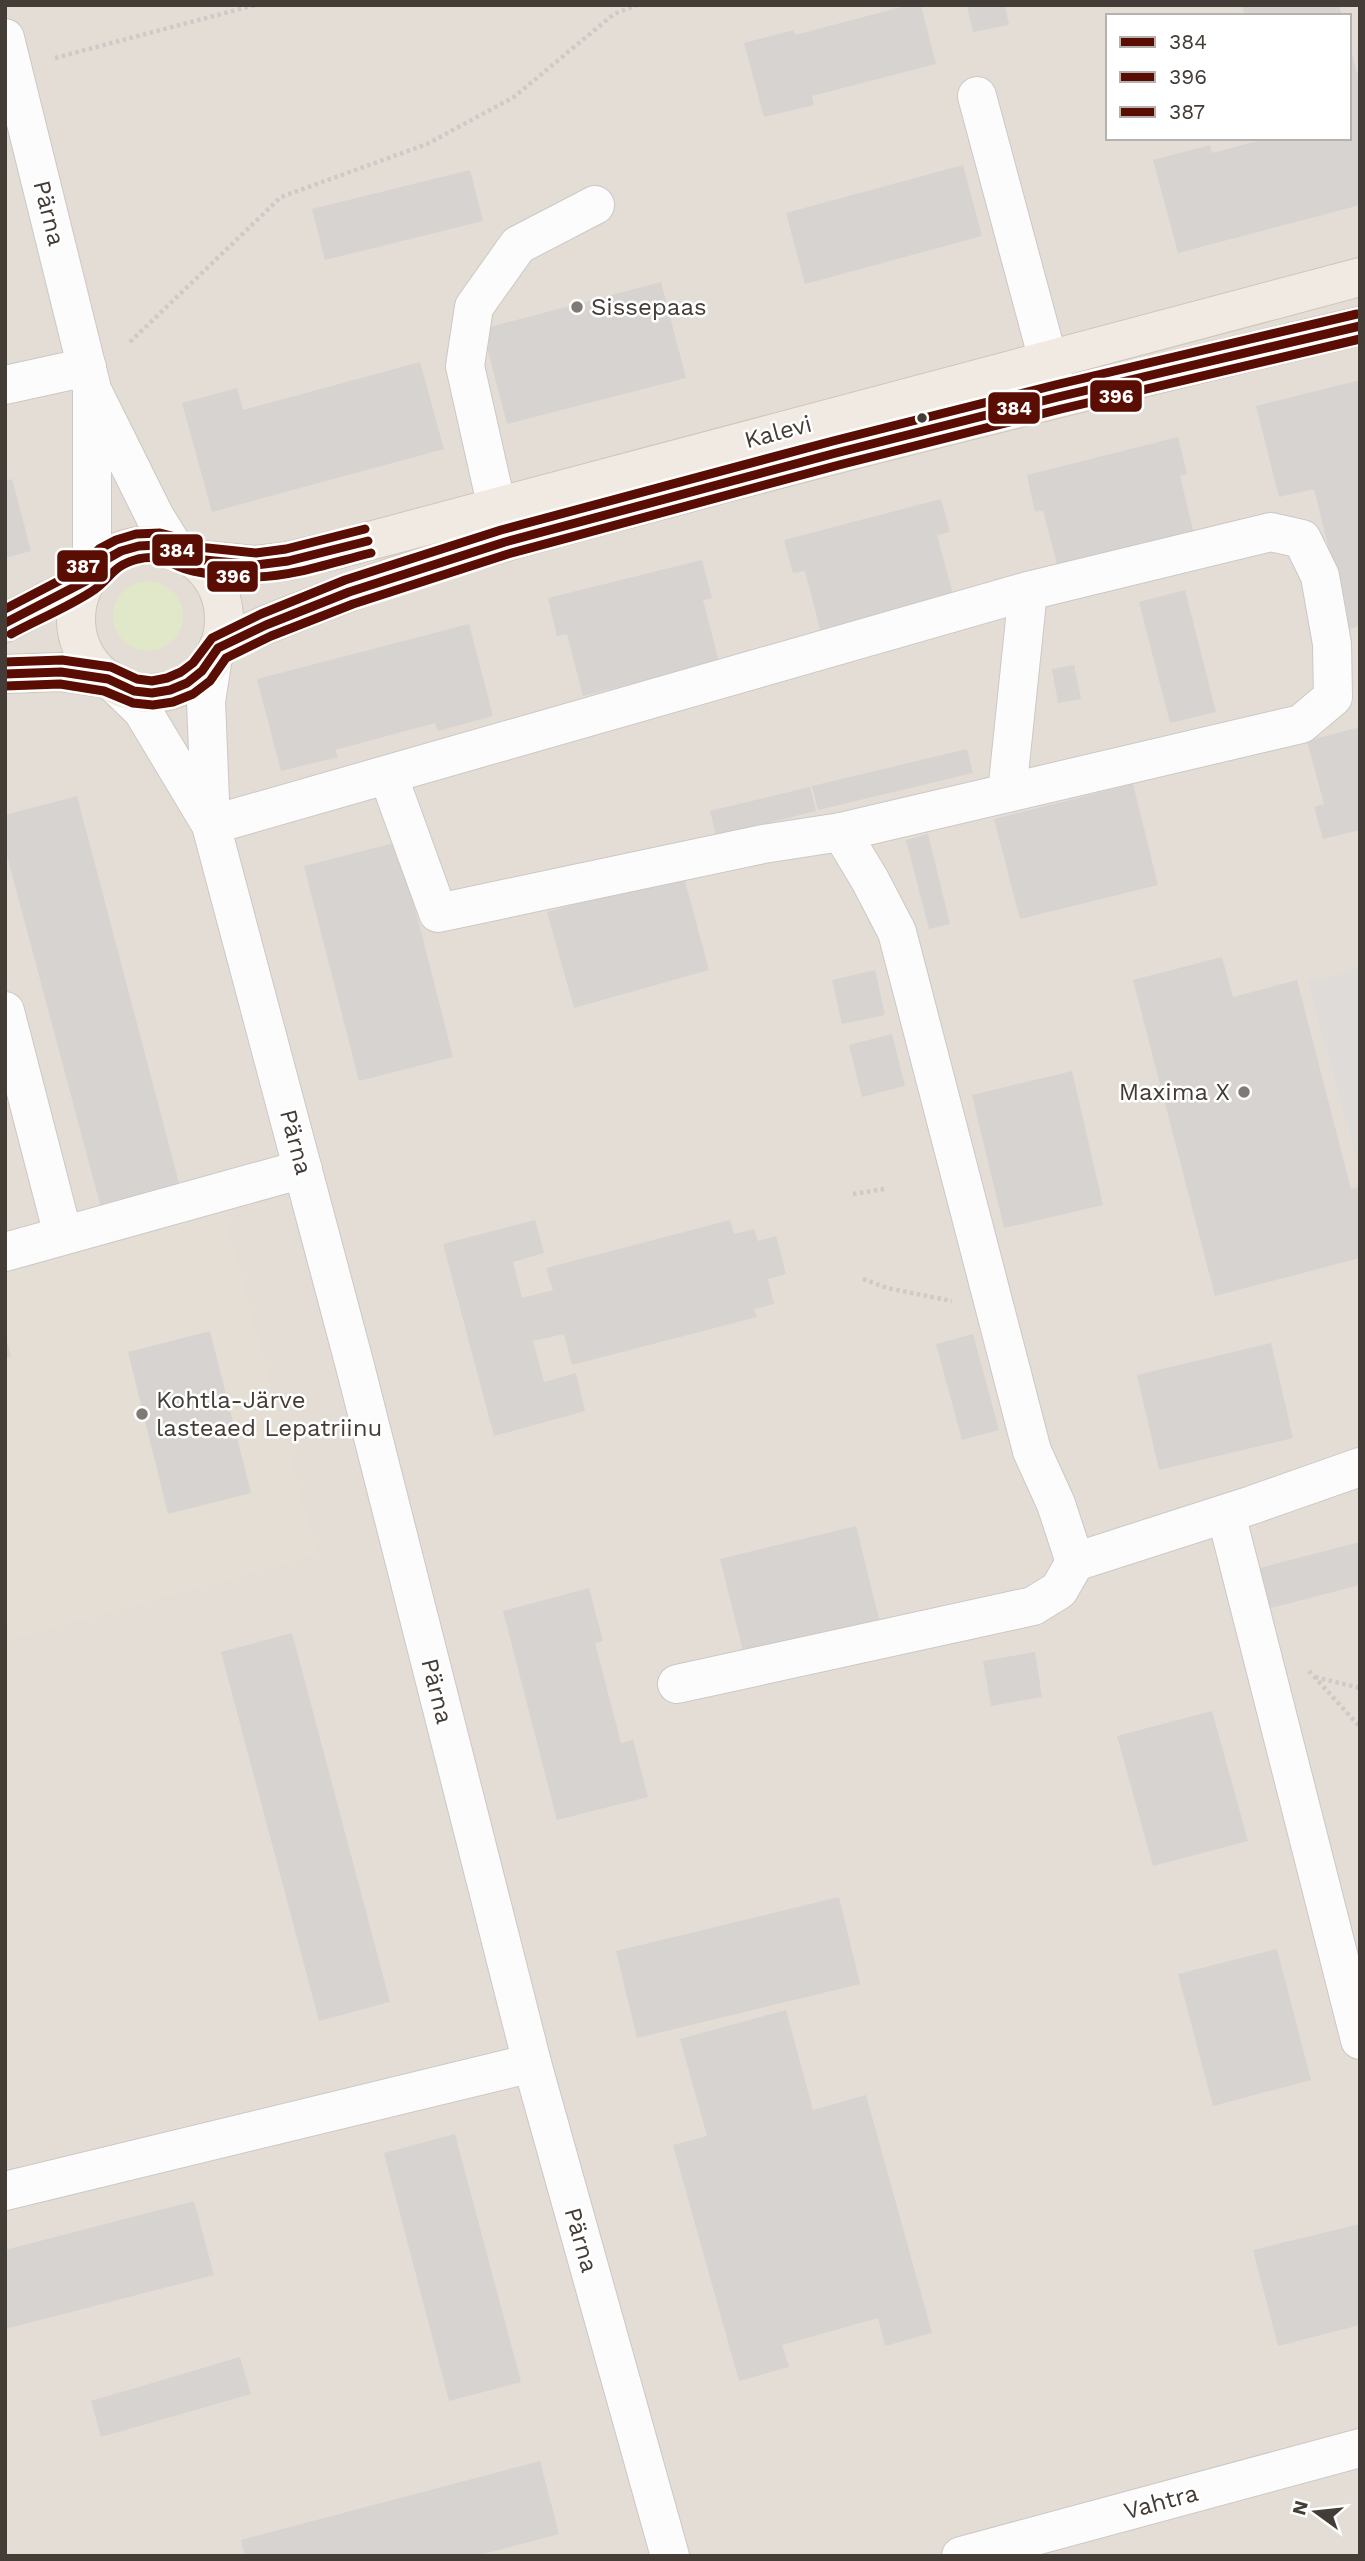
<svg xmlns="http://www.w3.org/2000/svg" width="1365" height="2561" font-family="'Work Sans',sans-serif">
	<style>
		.residential { fill: #e3ddd6; fill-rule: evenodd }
		.education { fill: #e5ded5 }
		.green { fill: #e1e8ca }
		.parking { fill: #dedbd9 }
		.building { fill: #d7d3d0 }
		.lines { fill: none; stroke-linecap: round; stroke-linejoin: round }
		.minor-casing { stroke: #ccc8c5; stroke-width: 40 }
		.major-casing { stroke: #d0c5b8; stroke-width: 40 }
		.path { stroke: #cdcac7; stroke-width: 4.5; stroke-dasharray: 3.5 3.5; stroke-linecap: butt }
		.minor { stroke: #fdfcfc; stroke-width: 38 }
		.major { stroke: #f0eae3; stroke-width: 38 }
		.bus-1-casing { stroke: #fff; stroke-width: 14 }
		.bus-2-casing { stroke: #fff; stroke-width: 14 }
		.bus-3-casing { stroke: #fff; stroke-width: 14 }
		.bus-1 { stroke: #5a0e03; stroke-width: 9 }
		.bus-2 { stroke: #5a0e03; stroke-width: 9 }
		.bus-3 { stroke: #5a0e03; stroke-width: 9 }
		.poi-dot { fill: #807a75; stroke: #fff; stroke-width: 2.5 }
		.bus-dot { fill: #443c36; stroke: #fff; stroke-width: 2.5 }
		.labels { text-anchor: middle; stroke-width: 5; stroke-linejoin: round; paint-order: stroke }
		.street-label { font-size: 24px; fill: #443c36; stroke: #fff }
		.poi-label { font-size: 24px; fill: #443c36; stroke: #fff; text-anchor: start }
		.line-badge { stroke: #fff; stroke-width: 2.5 }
		.badge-label { font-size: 19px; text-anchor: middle; font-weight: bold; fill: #fff }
	</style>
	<rect width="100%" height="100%" fill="#efece9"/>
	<path class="residential" d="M5 5H1360V2556H5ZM1108 16H1349V138H1108Z"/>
	<path class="education" d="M224 1213 317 1555 12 1639 5 1615V1273Z"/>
	<circle class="green" cx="148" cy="616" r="35"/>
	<path class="parking" d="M1360 968V1162L1358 1163 1308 982Z"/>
	<g class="building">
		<path d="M909 5H921L936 64 812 96 814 105 764 117 744 43 794 30 795 35Z"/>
		<path d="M1005 5 1009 25 973 32 967 6Z"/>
		<path d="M1242 5H1339L1342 16H1245Z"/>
		<path d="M1350 47 1360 83V205L1178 253 1153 160 1210 145 1212 153 1269 138H1349Z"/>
		<path d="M963 165 982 236 805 284 786 213Z"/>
		<path d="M470 170 483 221 325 260 312 209Z"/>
		<path d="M661 282 686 378 507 424 482 329Z"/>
		<path d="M420 362 444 449 212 512 182 403 237 388 243 410Z"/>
		<path d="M1360 380V626L1349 629 1314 489 1279 497 1256 406Z"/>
		<path d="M1178 437 1187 474 1180 476 1194 534 1058 568 1043 510 1035 512 1027 475Z"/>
		<path d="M12 479 31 551 5 558V481Z"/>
		<path d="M941 499 950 532 937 535 954 598 821 633 805 571 793 573 784 540Z"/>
		<path d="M702 560 712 598 703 600 719 662 583 696 567 634 557 636 548 598Z"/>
		<path d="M1185 590 1216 712 1170 723 1139 602Z"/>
		<path d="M469 624 493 716 438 731 435 723 335 750 338 757 281 771 257 679Z"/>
		<path d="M1074 665 1081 699 1058 703 1052 669Z"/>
		<path d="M1360 727V830L1323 839 1314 807 1324 804 1307 741Z"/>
		<path d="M967 749 973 773 818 810 812 786Z"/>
		<path d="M1133 784 1158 885 1020 919 994 819Z"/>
		<path d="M810 787 816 811 716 836 710 811Z"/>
		<path d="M77 796 180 1187 101 1208 5 848V815Z"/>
		<path d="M928 834 950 924 929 929 906 840Z"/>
		<path d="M398 842 453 1057 359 1081 304 866Z"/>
		<path d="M683 874 709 970 574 1008 547 912Z"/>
		<path d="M1222 957 1233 997 1297 980 1351 1189 1360 1187V1258L1215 1296 1133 980Z"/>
		<path d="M875 970 885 1015 842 1024 832 980Z"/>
		<path d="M892 1034 905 1086 862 1097 849 1045Z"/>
		<path d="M1072 1071 1103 1205 1004 1228 972 1095Z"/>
		<path d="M535 1220 544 1253 513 1262 522 1298 553 1290 546 1268 730 1220 734 1234 754 1229 758 1241 776 1236 786 1274 768 1279 774 1304 754 1309 757 1317 572 1365 564 1334 533 1341 544 1382 576 1373 585 1411 494 1436 443 1244Z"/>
		<path d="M210 1331 251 1493 168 1514 128 1352Z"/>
		<path d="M5 1334 11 1357 5 1358Z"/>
		<path d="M973 1334 999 1430 962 1440 936 1344Z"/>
		<path d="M1271 1343 1293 1438 1159 1470 1137 1375Z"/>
		<path d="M856 1526 880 1623 744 1655 720 1559Z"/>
		<path d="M1360 1542V1585L1267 1609 1256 1569Z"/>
		<path d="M589 1588 603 1641 595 1643 621 1743 633 1740 648 1797 557 1820 503 1611Z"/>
		<path d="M292 1633 390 2002 319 2021 221 1652Z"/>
		<path d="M1035 1652 1042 1697 991 1706 983 1661Z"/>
		<path d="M1212 1711 1248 1841 1153 1866 1117 1736Z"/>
		<path d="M839 1897 860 1984 637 2038 616 1951Z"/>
		<path d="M1277 1949 1311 2080 1213 2106 1178 1974Z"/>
		<path d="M786 2010 813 2110 866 2095 932 2333 885 2346 878 2318 782 2345 789 2367 739 2381 673 2145 707 2136 680 2039Z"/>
		<path d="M455 2134 521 2382 449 2401 384 2153Z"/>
		<path d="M194 2201 214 2275 5 2329V2250Z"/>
		<path d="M1360 2224V2325L1278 2346 1253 2250Z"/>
		<path d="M240 2357 251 2394 101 2437 91 2401Z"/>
		<path d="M540 2461 559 2534 476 2556H245L241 2540Z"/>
	</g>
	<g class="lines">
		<g class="minor-casing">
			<g id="minor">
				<path d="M5 38 92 389V573"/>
				<path d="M977 96 1058 397"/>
				<path d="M5 385 87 367"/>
				<path d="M94 394 155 517 175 549"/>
				<path d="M504 539 465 366 474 307 518 245 595 205"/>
				<path d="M213 657 206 701 211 825 355 1366 532 2063 670 2556"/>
				<path d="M116 685 142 710 208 820"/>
				<path d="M388 775 438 913 763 844 841 832 870 880 897 932 1032 1451 1056 1504 1075 1562"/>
				<path d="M1007 793 1028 591"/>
				<path d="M211 825 1028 591 1271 532 1302 539 1320 576 1332 644 1333 697 1301 724 841 832"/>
				<path d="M5 1011 63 1235"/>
				<path d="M5 1252 303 1169"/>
				<path d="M1226 1514 1360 2040"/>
				<path d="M677 1684 1033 1606 1059 1590 1075 1562 1252 1505 1360 1467"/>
				<path d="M5 2191 532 2063"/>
				<path d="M961 2556 1360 2448"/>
			</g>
		</g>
		<g class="major-casing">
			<g id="major">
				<circle cx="150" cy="619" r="74"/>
				<path d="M194 559 256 565 288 561 343 548 1360 277"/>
				<path d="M5 623 86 581"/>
				<path d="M218 648C249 630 283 618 316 605 420 564 528 535 636 507 876 442 1117 383 1360 326"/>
				<path d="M5 674 61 672 108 679"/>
			</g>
		</g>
		<g class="path">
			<path d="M55 58 255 5"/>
			<path d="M130 342 281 197 427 144 514 97 614 14 637 5"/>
			<path d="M853 1194 884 1189"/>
			<path d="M863 1279 887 1288 952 1301"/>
			<path d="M1309 1671 1360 1727"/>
			<path d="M1315 1677 1360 1688"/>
		</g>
		<use href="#minor" class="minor"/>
		<use href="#major" class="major"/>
		<g class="bus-1-casing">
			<g id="bus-1">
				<path d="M5 623 86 581 105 560 121 551 139 546 158 545 175 549 194 559 256 565 288 561 368 541"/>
				<path d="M5 674 61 672 108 679 134 691 152 693 170 690 187 683 202 671 218 648 266 625 349 592 505 542 836 453 1058 397 1360 326"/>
			</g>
		</g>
		<g class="bus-2-casing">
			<g id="bus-2">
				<path d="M11 634C37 620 66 608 91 592 111 580 110 566 138 559 165 553 171 567 193 571 212 575 237 578 257 577 295 576 334 562 371 553"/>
				<path d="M5 686 60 684 104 691 133 703 153 705 173 702 193 694 210 681 226 658 271 636 353 604 508 554 839 465 1061 409 1360 339"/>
			</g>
		</g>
		<g class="bus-3-casing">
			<g id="bus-3">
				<path d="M5 609 78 571 99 549 116 540 136 534 160 533 180 538 198 547 256 553 286 549 365 529"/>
				<path d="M5 662 62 660 111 667 137 679 152 681 167 678 181 672 193 663 212 638 261 614 345 580 501 530 833 441 1055 385 1357 314"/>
			</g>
		</g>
		<use href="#bus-1" class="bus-1"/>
		<use href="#bus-2" class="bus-2"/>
		<use href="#bus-3" class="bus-3"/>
	</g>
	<g class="poi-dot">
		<circle cx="577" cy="307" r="7"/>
		<circle cx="1244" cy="1092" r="7"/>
		<circle cx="142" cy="1414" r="7"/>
	</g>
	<circle class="bus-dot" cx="922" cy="418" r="6"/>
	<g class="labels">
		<g class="street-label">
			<text transform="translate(49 213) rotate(76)" y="8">Pärna</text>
			<text transform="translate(778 432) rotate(-15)" y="8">Kalevi</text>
			<text transform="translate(296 1142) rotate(75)" y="8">Pärna</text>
			<text transform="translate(437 1691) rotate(76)" y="8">Pärna</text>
			<text transform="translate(581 2240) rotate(74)" y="8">Pärna</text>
			<text transform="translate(1161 2502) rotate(-15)" y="8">Vahtra</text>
		</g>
		<g class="poi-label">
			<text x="591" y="315">Sissepaas</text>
			<text x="1230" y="1100" text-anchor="end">Maxima X</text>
			<text x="156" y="1408">Kohtla-Järve<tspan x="156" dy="28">lasteaed Lepatriinu</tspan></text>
		</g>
	</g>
	<g class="line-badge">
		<rect x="1089" y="379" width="54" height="34" rx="7" fill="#5a0e03"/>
		<rect x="987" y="391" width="54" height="34" rx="7" fill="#5a0e03"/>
		<rect x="151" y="533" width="53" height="34" rx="7" fill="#5a0e03"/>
		<rect x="56" y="549" width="53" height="34" rx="7" fill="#5a0e03"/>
		<rect x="206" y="560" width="53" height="33" rx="7" fill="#5a0e03"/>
	</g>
	<g class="badge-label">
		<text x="1116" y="403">396</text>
		<text x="1014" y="415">384</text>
		<text x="177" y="557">384</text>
		<text x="83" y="573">387</text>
		<text x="233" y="583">396</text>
	</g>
	<rect width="1365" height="2561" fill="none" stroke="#443c36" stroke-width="14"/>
	<rect x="1106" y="14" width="245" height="126" fill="#ffffff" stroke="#b4b1af" stroke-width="2"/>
	<rect x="1120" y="37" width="35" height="10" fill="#5a0e03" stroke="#b4b1af" stroke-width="2"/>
	<text x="1169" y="49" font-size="21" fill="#443c36">384</text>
	<rect x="1120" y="72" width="35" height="10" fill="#5a0e03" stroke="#b4b1af" stroke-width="2"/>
	<text x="1169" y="84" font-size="21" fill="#443c36">396</text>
	<rect x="1120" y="107" width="35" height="10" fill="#5a0e03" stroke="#b4b1af" stroke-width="2"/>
	<text x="1169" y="119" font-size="21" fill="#443c36">387</text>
	<g transform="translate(1316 2512) rotate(285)" stroke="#ffffff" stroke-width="5" paint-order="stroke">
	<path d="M0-5L12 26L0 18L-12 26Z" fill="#443c36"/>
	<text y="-10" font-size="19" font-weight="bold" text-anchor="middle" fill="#443c36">N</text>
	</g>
</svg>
